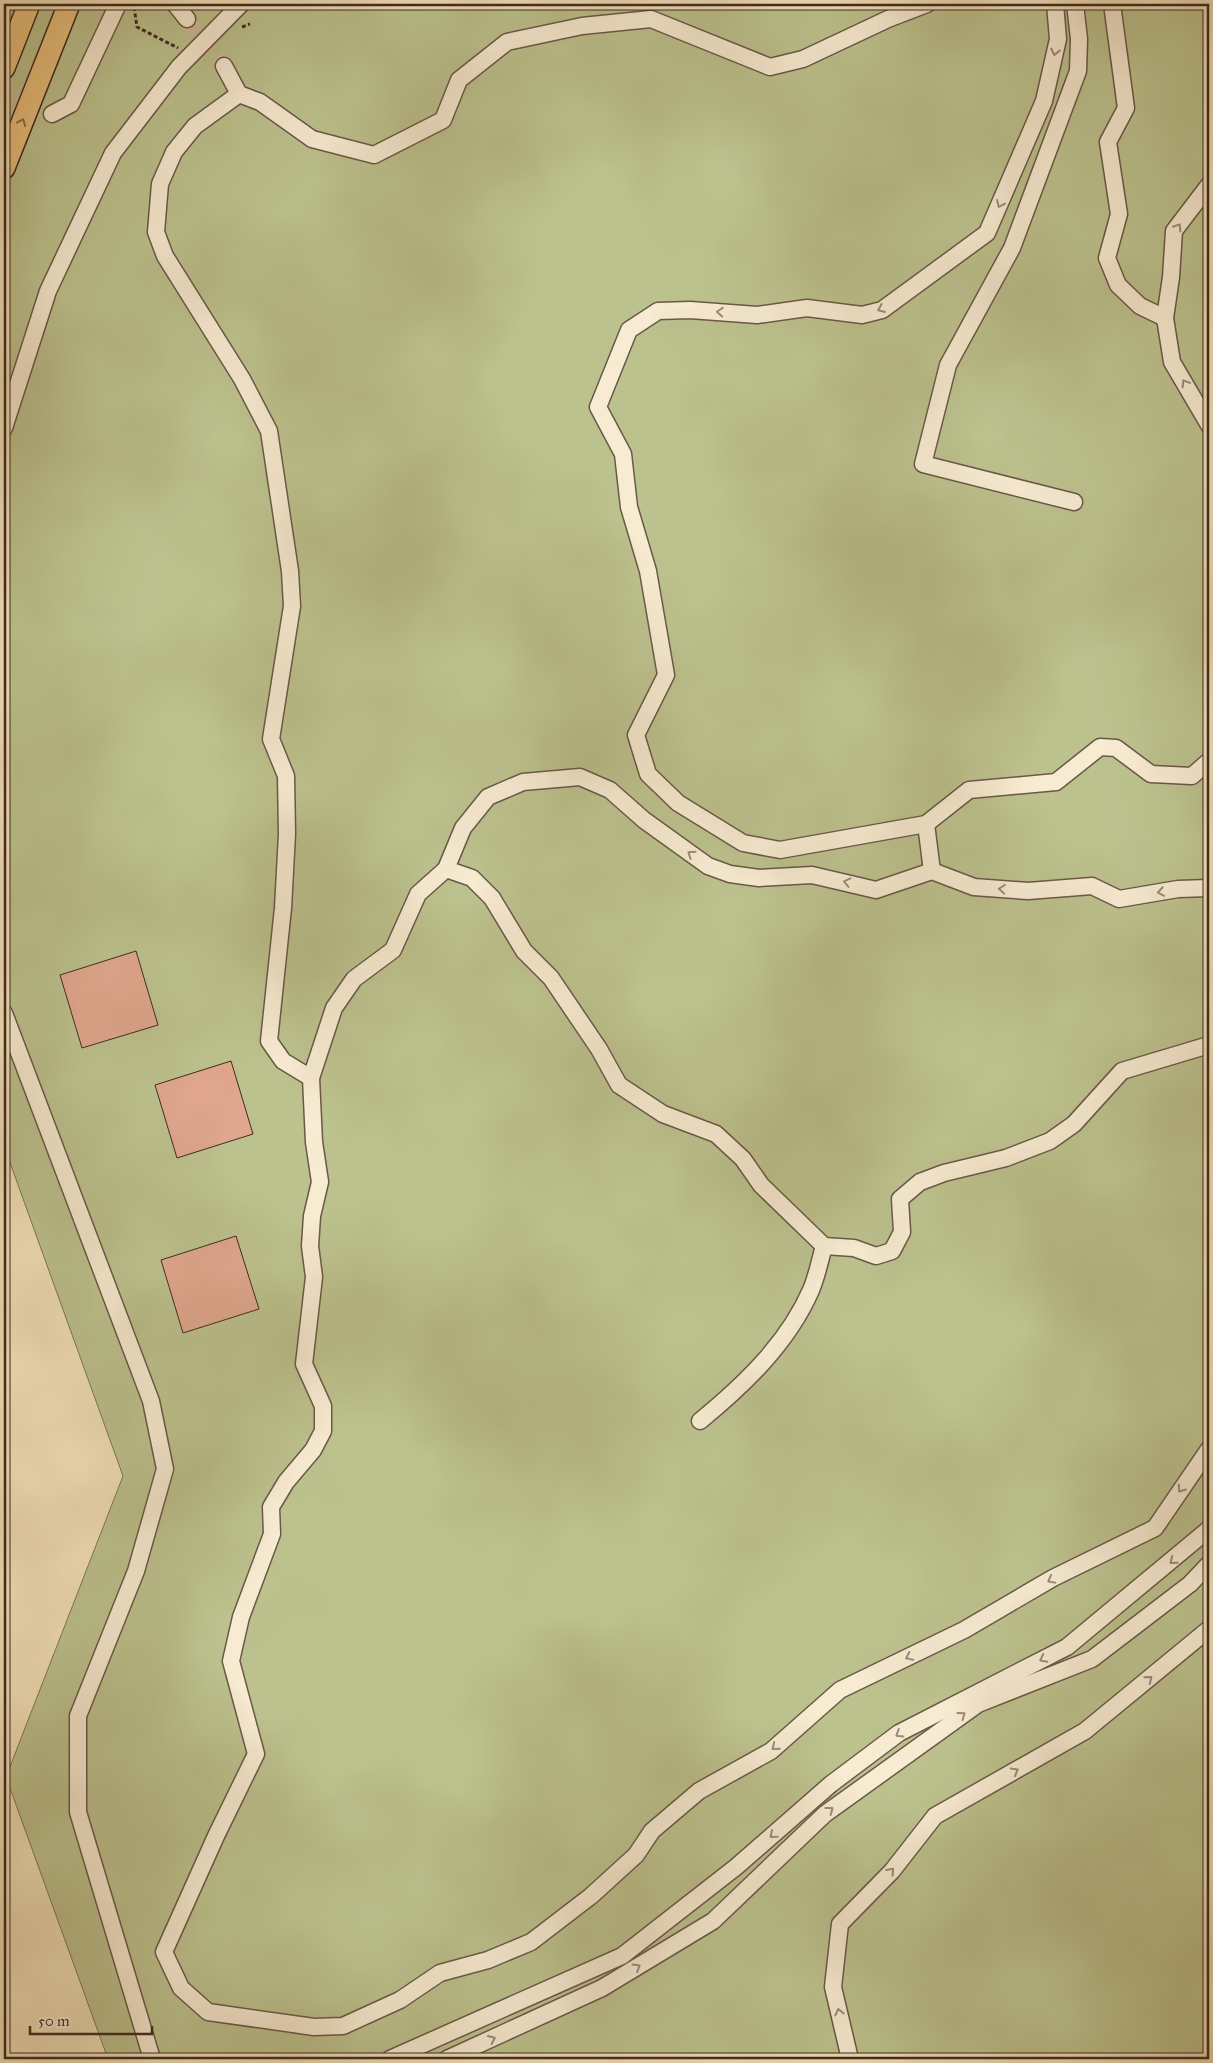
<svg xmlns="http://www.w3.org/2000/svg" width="1213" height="2063" font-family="'IM FELL Great Primer',serif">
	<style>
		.green { fill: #bcc28e; stroke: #7c7658 }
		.building { fill: #e0a78e; stroke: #3d2b22 }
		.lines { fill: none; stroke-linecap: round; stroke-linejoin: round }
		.minor-tunnel { stroke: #cebc9a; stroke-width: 16; stroke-dasharray: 16 8; stroke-linecap: butt }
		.minor-casing { stroke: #6a5848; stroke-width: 19 }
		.major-casing { stroke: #3d2b22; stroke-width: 24 }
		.path { stroke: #3d2b22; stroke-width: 3; stroke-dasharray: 4 2.5; stroke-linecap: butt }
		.minor { stroke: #f7ebd1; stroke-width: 16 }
		.major { stroke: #e9c07c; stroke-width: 21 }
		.oneway { stroke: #9a8b7a }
		.oneway2 { stroke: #8a6e4a }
	</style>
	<rect width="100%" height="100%" fill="#f2e0b8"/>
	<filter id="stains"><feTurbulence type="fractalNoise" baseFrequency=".004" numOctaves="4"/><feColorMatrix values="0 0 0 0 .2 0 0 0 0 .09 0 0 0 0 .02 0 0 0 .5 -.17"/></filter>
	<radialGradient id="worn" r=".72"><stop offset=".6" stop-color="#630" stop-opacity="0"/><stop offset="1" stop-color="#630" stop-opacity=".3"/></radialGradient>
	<path class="green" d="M4 4H1209V2059H108L6 1777 123 1476 4 1146Z"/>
	<g class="building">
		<path d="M136 951 158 1025 82 1048 60 975Z"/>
		<path d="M231 1061 253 1134 177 1158 155 1085Z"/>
		<path d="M236 1236 259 1309 183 1333 161 1260Z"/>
	</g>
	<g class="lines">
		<g class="minor-tunnel">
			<path d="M187 19 224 66"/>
			<path d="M4 95 52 114"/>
		</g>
		<g class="minor-casing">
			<g id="minor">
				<path d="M175 4 187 19"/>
				<path d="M1055 4 1058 39 1044 101 987 233 882 310 862 315 807 308 757 315 690 310 658 311 629 330 598 407 623 454 629 507 648 571 666 675 636 735 648 774 678 803 743 843 780 850 926 824 969 790 1056 782 1100 747 1116 748 1151 774 1192 776 1209 761"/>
				<path d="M1112 4 1126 108 1108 142 1119 214 1107 258 1118 285 1140 306 1165 318"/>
				<path d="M224 66 239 94 260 102 312 139 374 155 443 120 459 80 507 42 582 26 651 19 770 67 803 59 888 19 927 4"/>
				<path d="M239 94 195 126 174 152 160 184 156 232 165 256 242 379 269 431 290 571 292 606 271 739 286 776 287 834 283 908 269 1041 283 1061 311 1078 314 1142 320 1182 312 1216 310 1246 314 1277 304 1364 323 1406V1431L313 1450 286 1482 271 1507 272 1534 241 1617 231 1661 256 1754 216 1836 164 1952 181 1988 208 2012 314 2027 343 2026 400 2000 440 1973 488 1960 531 1942 591 1896 636 1855 652 1831 699 1791 771 1751 840 1690 964 1630 1053 1578 1155 1528 1209 1449"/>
				<path d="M52 114 71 104 118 4"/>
				<path d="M1209 185 1174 231 1171 277 1165 318 1172 362 1209 425"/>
				<path d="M4 428 48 291 113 153 179 67 241 4"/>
				<path d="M1074 502 923 464 948 365 1012 248 1078 71 1079 39 1075 4"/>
				<path d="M926 824 932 871"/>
				<path d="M1209 888 1178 889 1119 899 1092 886 1028 891 974 887 932 871 876 890 812 875 759 878 730 874 708 866 644 820 610 790 580 777 523 782 488 797 463 828 446 869 472 878 492 898 524 951 551 978 599 1049 619 1085 663 1114 716 1134 743 1159 761 1185 824 1246 854 1248 876 1256 892 1251 902 1232 900 1199 920 1182 944 1173 1006 1158 1050 1141 1074 1124 1122 1071 1209 1045"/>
				<path d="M4 1013 151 1401 165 1469 136 1571 78 1716V1812L152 2059"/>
				<path d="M311 1078 334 1008 354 979 393 950 418 894 446 869"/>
				<path d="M700 1421C744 1385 788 1343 811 1290 817 1276 820 1260 824 1246"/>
				<path d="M390 2059 622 1956 736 1867 831 1784 899 1733 1067 1647 1209 1529"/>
				<path d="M447 2059 602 1988 713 1921 825 1814 978 1704 1092 1659 1190 1584 1209 1564"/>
				<path d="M850 2059 833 1987 840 1924 892 1871 935 1816 1085 1731 1209 1629"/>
			</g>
		</g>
		<g class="major-casing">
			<g id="major">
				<path d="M4 68 29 4"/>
				<path d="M4 168 69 4"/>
			</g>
		</g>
		<g class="path">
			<path d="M134 7 137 27 178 48"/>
			<path d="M242 27 250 24"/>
		</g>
		<use href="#minor" class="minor"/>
		<use href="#major" class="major"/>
	</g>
	<defs><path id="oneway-chevron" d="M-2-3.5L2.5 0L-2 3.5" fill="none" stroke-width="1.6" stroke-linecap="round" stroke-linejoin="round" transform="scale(1.25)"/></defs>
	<g class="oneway">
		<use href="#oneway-chevron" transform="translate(1055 52) rotate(102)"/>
		<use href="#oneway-chevron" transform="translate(1000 204) rotate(115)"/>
		<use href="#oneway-chevron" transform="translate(1178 227) rotate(-58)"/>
		<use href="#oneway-chevron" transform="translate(881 309) rotate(157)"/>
		<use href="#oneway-chevron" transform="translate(720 312) rotate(-176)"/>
		<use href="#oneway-chevron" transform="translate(1185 383) rotate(-121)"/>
		<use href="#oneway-chevron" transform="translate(691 854) rotate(-145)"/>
		<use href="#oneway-chevron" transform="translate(847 882) rotate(-167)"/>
		<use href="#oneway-chevron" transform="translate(1002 889) rotate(-175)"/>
		<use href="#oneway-chevron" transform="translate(1161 892) rotate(170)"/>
		<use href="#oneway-chevron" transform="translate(1181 1489) rotate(125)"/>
		<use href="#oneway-chevron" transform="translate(1173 1561) rotate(141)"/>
		<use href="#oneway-chevron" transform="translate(1051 1580) rotate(151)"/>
		<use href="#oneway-chevron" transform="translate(909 1657) rotate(154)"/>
		<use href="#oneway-chevron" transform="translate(1043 1659) rotate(153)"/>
		<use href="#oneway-chevron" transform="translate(1149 1679) rotate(-39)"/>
		<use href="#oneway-chevron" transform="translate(962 1715) rotate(-36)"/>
		<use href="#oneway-chevron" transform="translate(899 1734) rotate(148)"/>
		<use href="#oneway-chevron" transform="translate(775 1747) rotate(141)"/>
		<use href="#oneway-chevron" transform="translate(1015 1771) rotate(-30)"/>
		<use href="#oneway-chevron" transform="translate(830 1810) rotate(-37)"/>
		<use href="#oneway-chevron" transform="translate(773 1835) rotate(139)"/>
		<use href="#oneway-chevron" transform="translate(891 1871) rotate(-48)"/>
		<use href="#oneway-chevron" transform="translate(637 1967) rotate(-31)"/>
		<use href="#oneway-chevron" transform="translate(839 2012) rotate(-103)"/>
		<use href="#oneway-chevron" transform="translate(492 2039) rotate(-25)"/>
	</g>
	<use class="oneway2" href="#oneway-chevron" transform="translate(22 122) rotate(-68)"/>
	<rect width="1213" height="2063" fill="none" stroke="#f2e0b8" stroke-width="20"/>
	<rect x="5" y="5" width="1203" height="2053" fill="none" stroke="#3d2b22" stroke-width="2.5"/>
	<rect x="10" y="10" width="1193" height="2043" fill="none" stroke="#3d2b22"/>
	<path d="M30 2026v8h122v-8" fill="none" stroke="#3d2b22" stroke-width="2.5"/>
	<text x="38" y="2026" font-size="15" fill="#3d2b22" stroke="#f7ebd1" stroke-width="4" paint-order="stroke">50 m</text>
	<rect width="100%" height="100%" filter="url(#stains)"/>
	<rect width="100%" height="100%" fill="url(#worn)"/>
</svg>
